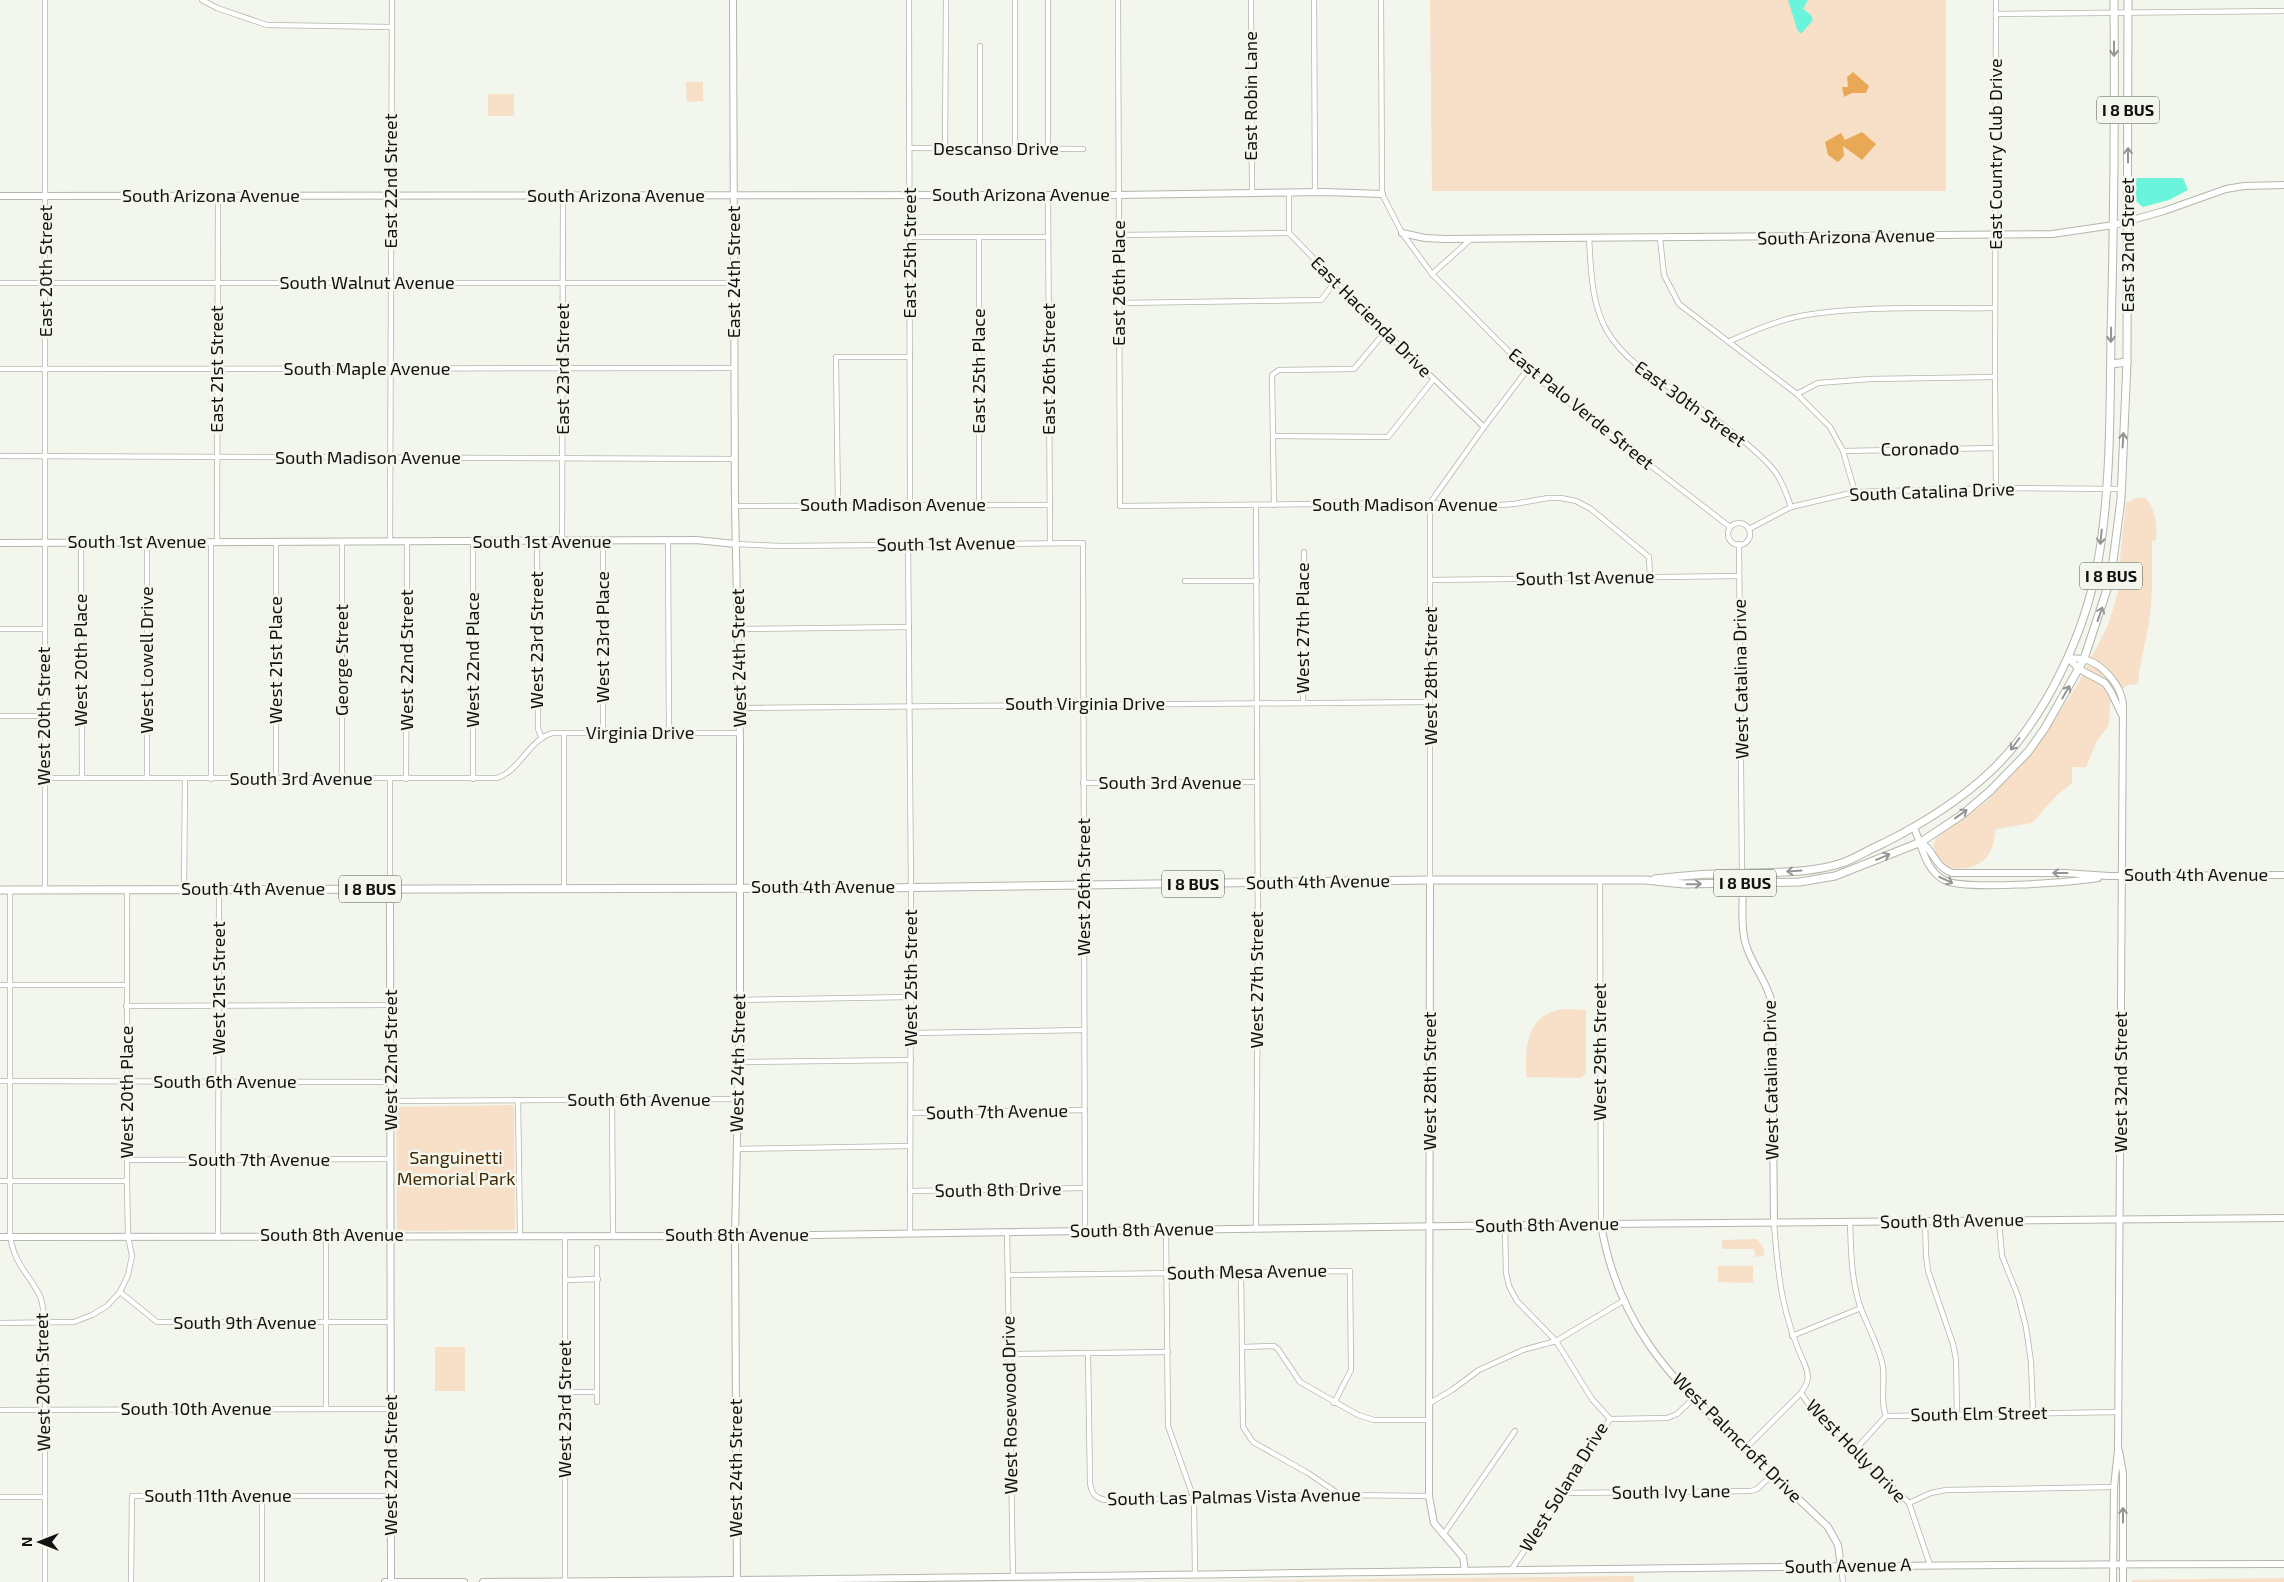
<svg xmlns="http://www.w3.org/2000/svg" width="2284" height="1582" font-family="'Exo 2',sans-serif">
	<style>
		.green { fill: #f7e0c7 }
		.forest { fill: #e9a856 }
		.water { fill: #6bf4dc }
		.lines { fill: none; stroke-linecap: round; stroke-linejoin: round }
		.street-casing { stroke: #b2b6ac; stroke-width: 6 }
		.secondary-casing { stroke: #b2b6ac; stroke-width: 8 }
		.primary-casing { stroke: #b2b6ac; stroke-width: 9 }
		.street { stroke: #fff; stroke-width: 4.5 }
		.secondary { stroke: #fff; stroke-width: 6 }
		.primary { stroke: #fff; stroke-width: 7 }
		.oneway { stroke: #949593 }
		.labels { text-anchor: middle; stroke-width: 5; stroke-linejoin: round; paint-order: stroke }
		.shield { fill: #f2f6ec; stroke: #555752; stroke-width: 1 }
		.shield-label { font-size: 16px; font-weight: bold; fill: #121310 }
		.street-label { font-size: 18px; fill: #121310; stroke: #f2f6ec }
		.park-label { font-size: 18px; fill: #432904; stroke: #f2f6ec }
	</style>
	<rect width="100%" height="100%" fill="#f2f6ec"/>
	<g class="green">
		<path d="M1430 0H1946V191H1432Z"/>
		<path d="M686 82H703V101L687 102Z"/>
		<rect x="488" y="94" width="26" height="22"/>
		<path d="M2136 498H2146C2156 511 2157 524 2156 540L2152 541C2152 565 2153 590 2150 615 2147 638 2140 661 2138 684L2127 685 2110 703 2109 725 2097 741 2086 767H2072V783L2057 795 2032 823 1996 829C1994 836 1994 846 1990 852 1982 869 1952 875 1939 860 1936 856 1935 849 1933 845L1937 837 1986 802 2033 752 2076 687 2108 625 2122 579 2120 559 2126 503Z"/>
		<path d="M1586 1010V1074L1581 1078 1526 1077C1526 1052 1524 1020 1555 1011 1563 1008 1577 1010 1586 1010Z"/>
		<path d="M514 1105 515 1230 397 1231 396 1107Z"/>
		<path d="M1757 1239 1764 1249V1256L1755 1257 1754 1249H1722V1240Z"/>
		<path d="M1718 1266H1753V1283L1718 1282Z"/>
		<rect x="435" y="1347" width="30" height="44"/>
		<path d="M1634 1576V1582L1217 1581Z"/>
		<path d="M2284 1578V1582H2132V1580Z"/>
	</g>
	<g class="forest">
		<path d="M1853 72 1869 86 1866 93H1852L1844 97 1842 87H1848L1847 77Z"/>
		<path d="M1862 132 1876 144 1862 160 1843 146 1844 156 1838 162 1828 155 1825 142 1841 133 1845 140Z"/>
	</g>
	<g class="water">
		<path d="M1788 0H1808L1803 9 1811 15 1813 20 1801 34 1797 29Z"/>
		<path d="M2136 178H2183L2188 190 2169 200 2143 207 2136 201Z"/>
	</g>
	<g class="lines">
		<g class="street-casing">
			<g id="street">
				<path d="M202 0 217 8 267 25 391 27"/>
				<path d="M909 0 910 505"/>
				<path d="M1048 0V149"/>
				<path d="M1118 0 1120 506 1430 503 1487 506 1514 504 1548 498H1561L1576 501 1591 509 1649 557 1650 577"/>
				<path d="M1251 0 1252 193"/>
				<path d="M1314 0 1315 192"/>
				<path d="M1381 0 1382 194 1402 233 1432 274 1527 370 1730 527"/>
				<path d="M1996 0 1995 377 1996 488"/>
				<path d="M1996 14 2284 11"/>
				<path d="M980 46V149"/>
				<path d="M910 148 1083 149"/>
				<path d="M945 149 946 0"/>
				<path d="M1015 149V0"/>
				<path d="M1289 193V233L1385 332 1484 427"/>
				<path d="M1048 195 1050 543"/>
				<path d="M1119 235 1289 233"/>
				<path d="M909 237H1048"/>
				<path d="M1589 238C1591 269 1591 303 1607 331 1625 361 1653 377 1681 395 1706 412 1758 449 1776 473 1783 483 1787 495 1791 507"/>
				<path d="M1660 238 1664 275 1679 304 1797 394 1830 427 1843 451 1855 492"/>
				<path d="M1432 274 1471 239"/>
				<path d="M0 283H734"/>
				<path d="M1119 303 1321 300 1336 281"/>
				<path d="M1730 341C1754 330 1780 319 1806 315 1868 305 1932 309 1995 308"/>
				<path d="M0 369 734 368"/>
				<path d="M1797 394 1818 383 1870 379 1995 377"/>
				<path d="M1274 436 1388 437 1433 380"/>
				<path d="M1843 451 1996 448"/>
				<path d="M0 456 735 459"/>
				<path d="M838 505 836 357H910"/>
				<path d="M979 505V237"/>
				<path d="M1274 505 1272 375 1279 370 1354 369 1385 332"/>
				<path d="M735 506 1050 505"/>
				<circle cx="1739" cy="534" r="11"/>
				<path d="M1749 529 1791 507 1855 492 1996 488 2121 489"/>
				<path d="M668 541 669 733"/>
				<path d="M81 542 82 778"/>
				<path d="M147 542V778"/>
				<path d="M217 542 218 196"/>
				<path d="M342 542V778"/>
				<path d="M390 542 392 0"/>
				<path d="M537 542 538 729 542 738"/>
				<path d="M562 542 563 196"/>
				<path d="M603 542V733"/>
				<path d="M736 544 782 546 1083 543 1085 1231"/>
				<path d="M908 544 911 887 910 1233"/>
				<path d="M1739 544 1742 873"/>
				<path d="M1431 580 1739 576"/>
				<path d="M1185 581H1257"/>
				<path d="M0 629H44"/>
				<path d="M738 629 909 627"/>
				<path d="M1303 703 1304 552"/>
				<path d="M740 708 1430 702"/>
				<path d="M0 716H45"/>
				<path d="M44 778H497C519 772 530 738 553 733H740"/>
				<path d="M276 778V542"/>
				<path d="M211 779V542"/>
				<path d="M390 779V889"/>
				<path d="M406 779 407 542"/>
				<path d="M473 779V542"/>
				<path d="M1083 783 1257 782"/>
				<path d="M1430 880V503L1484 427 1527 370"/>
				<path d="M1600 880 1601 1224"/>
				<path d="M564 888V733"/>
				<path d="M45 889V0"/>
				<path d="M184 889 185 778"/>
				<path d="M10 890V1236C15 1266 28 1272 40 1296 43 1304 44 1315 45 1323V1582"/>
				<path d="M0 985H126"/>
				<path d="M740 1000 910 997"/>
				<path d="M126 1006 391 1005"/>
				<path d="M911 1033 1084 1030"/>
				<path d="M738 1062 911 1060"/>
				<path d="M0 1081 391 1082"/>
				<path d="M518 1100 520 1235"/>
				<path d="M391 1101 737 1099"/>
				<path d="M612 1101 613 1236"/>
				<path d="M910 1113 1085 1110"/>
				<path d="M736 1149 910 1146"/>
				<path d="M127 1160 391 1159"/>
				<path d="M0 1181H127"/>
				<path d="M910 1191 1085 1188"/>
				<path d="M1925 1221 1926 1255 1928 1271 1953 1344 1956 1359 1957 1415"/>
				<path d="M1999 1221 2002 1256 2018 1296 2026 1327 2031 1362 2033 1413"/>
				<path d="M1850 1222C1851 1251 1851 1278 1860 1306 1867 1326 1879 1345 1883 1367 1885 1383 1880 1401 1886 1416"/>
				<path d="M1505 1226 1506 1273 1509 1286 1517 1301 1556 1341 1592 1399 1610 1419"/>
				<path d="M1256 1229 1258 947 1256 505"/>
				<path d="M1166 1230 1168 1426 1194 1499 1195 1574"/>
				<path d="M1007 1232 1013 1577"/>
				<path d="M326 1235V1409"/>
				<path d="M218 1236 219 890"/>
				<path d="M565 1236V1582"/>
				<path d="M1241 1272 1243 1427 1253 1442 1308 1473 1339 1494"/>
				<path d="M1008 1275 1350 1271 1351 1370 1334 1403"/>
				<path d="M565 1280 598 1279"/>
				<path d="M120 1292 157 1322H391"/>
				<path d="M0 1323 74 1322 92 1315 107 1306 120 1292 128 1275 132 1256 128 1236 127 1181V889"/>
				<path d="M1792 1336 1861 1308"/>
				<path d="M1242 1347 1274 1346 1278 1349 1300 1382 1358 1415 1374 1420H1430"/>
				<path d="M1010 1354 1168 1352"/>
				<path d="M1088 1354 1090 1482C1091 1493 1094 1497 1105 1500L1340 1495 1429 1496"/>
				<path d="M565 1392H597"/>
				<path d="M1801 1393 1810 1406 1909 1503 1930 1565"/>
				<path d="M597 1402V1248"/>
				<path d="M1430 1403 1452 1390 1479 1370 1523 1350 1556 1341 1623 1301"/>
				<path d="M0 1410 391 1409"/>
				<path d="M1610 1419 1667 1418 1677 1414 1693 1399"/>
				<path d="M1745 1449 1801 1393C1808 1383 1810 1377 1805 1365 1782 1315 1778 1277 1774 1223"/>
				<path d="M1855 1450 1886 1416 2119 1412"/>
				<path d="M1564 1493 1751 1491 1757 1489 1772 1475"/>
				<path d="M0 1497H45"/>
				<path d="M1909 1503 1931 1493 1946 1490 2114 1487"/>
				<path d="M1443 1535 1515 1431"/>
				<path d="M1841 1566 1843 1582"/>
				<path d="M1511 1570 1564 1493 1610 1419"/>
				<path d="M131 1582 132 1496H391"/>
				<path d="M262 1582V1496"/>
			</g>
		</g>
		<g class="secondary-casing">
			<g id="secondary">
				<path d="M733 0 735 506 740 740V1000L735 1236 737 1582"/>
				<path d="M0 196 1118 195 1325 192 1382 194"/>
				<path d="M1402 233 1425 238 1445 239 2052 234 2114 225 2164 211 2226 189 2244 186 2284 185"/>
				<path d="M0 543 696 540 736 544"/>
				<path d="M2068 658C2073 659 2079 658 2084 659 2103 664 2121 685 2123 704L2118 1450 2114 1487 2113 1582"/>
				<path d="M2068 658 2079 669 2105 683 2111 692 2122 715"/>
				<path d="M1914 828C1922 845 1925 870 1944 880 1963 891 2072 882 2098 878"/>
				<path d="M1921 842C1935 852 1934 866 1952 873H2065L2109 876 2284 875"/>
				<path d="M1430 880 1429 1496 1434 1523 1463 1557 1465 1571"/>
				<path d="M1743 883C1743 904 1740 929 1747 948 1754 968 1768 983 1772 1004L1774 1223"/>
				<path d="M390 889 391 1582"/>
				<path d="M1601 1224C1617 1322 1668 1376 1737 1441 1767 1470 1798 1498 1828 1527L1838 1545 1841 1566"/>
				<path d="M0 1237 735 1236 1601 1224 2284 1218"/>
				<path d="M2119 1451 2123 1473V1582"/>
				<path d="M385 1582H464"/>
				<path d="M483 1582C1083 1579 1684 1564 2284 1564"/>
			</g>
		</g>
		<g class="primary-casing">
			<g id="primary">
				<path d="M2111 364 2127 362"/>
				<path d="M1655 879C1686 875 1717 873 1749 873 1779 872 1812 873 1842 863 1856 858 1870 849 1884 843 1922 824 1959 801 1990 772 2045 720 2085 634 2098 561 2111 490 2110 407 2111 334 2114 222 2115 111 2114 0"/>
				<path d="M0 890 878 888 1430 880H1645L1684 884 1800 882 1835 876 1921 842 1963 814 1990 791 2028 752 2045 728 2084 659 2111 577 2121 499 2127 362 2128 0"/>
			</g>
		</g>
		<use href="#street" class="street"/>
		<use href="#secondary" class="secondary"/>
		<use href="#primary" class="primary"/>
	</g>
	<defs><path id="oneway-shaft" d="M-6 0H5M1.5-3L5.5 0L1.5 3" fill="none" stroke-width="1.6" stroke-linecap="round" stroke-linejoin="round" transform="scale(1.25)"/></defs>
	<g class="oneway">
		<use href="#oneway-shaft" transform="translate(2114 49) rotate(90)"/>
		<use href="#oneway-shaft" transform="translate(2128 155) rotate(-90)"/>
		<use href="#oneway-shaft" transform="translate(2111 335) rotate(91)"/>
		<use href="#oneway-shaft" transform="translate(2123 440) rotate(-87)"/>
		<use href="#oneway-shaft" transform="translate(2101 537) rotate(96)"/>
		<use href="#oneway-shaft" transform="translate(2100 614) rotate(-71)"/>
		<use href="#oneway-shaft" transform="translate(2066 692) rotate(-60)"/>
		<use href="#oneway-shaft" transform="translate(2015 744) rotate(127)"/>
		<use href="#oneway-shaft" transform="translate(1961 814) rotate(-36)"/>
		<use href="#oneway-shaft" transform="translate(1883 857) rotate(-23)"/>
		<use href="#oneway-shaft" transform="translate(1794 871) rotate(176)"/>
		<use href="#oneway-shaft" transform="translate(2060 873) rotate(-180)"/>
		<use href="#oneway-shaft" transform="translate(1946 880) rotate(25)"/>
		<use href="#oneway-shaft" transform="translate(1694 884) rotate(-1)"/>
		<use href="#oneway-shaft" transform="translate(2123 1515) rotate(-90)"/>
	</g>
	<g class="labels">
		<g class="shield">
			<rect x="2097" y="96.5" width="62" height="27" rx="4"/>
			<rect x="2080" y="562.5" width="62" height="27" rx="4"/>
			<rect x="1714" y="869.5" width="62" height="27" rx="4"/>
			<rect x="1162" y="870.5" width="62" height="27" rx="4"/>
			<rect x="339" y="875.5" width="62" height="27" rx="4"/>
		</g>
		<g class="shield-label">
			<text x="2128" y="116">I 8 BUS</text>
			<text x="2111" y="582">I 8 BUS</text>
			<text x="1745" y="889">I 8 BUS</text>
			<text x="1193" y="890">I 8 BUS</text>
			<text x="370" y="895">I 8 BUS</text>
		</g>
		<g class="street-label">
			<text transform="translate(1251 96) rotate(-90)" y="6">East Robin Lane</text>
			<text x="996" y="155">Descanso Drive</text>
			<text transform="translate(1996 154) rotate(-90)" y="6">East Country Club Drive</text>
			<text transform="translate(391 181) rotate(-90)" y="6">East 22nd Street</text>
			<text x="1021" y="201">South Arizona Avenue</text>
			<text x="211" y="202">South Arizona Avenue</text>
			<text x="616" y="202">South Arizona Avenue</text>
			<text transform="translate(1846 237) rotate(-1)" y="6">South Arizona Avenue</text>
			<text transform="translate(2128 245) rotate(-90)" y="6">East 32nd Street</text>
			<text transform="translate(910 253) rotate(-90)" y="6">East 25th Street</text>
			<text transform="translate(46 271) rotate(-90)" y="6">East 20th Street</text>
			<text transform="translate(734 272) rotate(-90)" y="6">East 24th Street</text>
			<text x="367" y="289">South Walnut Avenue</text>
			<text transform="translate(1119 283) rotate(-90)" y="6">East 26th Place</text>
			<text transform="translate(1371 317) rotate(45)" y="6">East Hacienda Drive</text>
			<text transform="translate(217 369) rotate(-90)" y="6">East 21st Street</text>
			<text x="367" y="375">South Maple Avenue</text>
			<text transform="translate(563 369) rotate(-90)" y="6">East 23rd Street</text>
			<text transform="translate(1049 369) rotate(-90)" y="6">East 26th Street</text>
			<text transform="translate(979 371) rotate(-90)" y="6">East 25th Place</text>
			<text transform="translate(1690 404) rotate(36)" y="6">East 30th Street</text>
			<text transform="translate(1581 409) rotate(39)" y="6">East Palo Verde Street</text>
			<text transform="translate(1920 449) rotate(-1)" y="6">Coronado</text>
			<text x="368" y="464">South Madison Avenue</text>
			<text transform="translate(1932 492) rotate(-2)" y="6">South Catalina Drive</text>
			<text x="893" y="511">South Madison Avenue</text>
			<text x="1405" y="511">South Madison Avenue</text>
			<text x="137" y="548">South 1st Avenue</text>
			<text x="542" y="548">South 1st Avenue</text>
			<text transform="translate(946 544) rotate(-1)" y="6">South 1st Avenue</text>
			<text transform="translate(1585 578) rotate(-1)" y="6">South 1st Avenue</text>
			<text transform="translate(1303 628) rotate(-90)" y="6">West 27th Place</text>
			<text transform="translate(603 637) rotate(-90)" y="6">West 23rd Place</text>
			<text transform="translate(537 640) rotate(-90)" y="6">West 23rd Street</text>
			<text transform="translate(739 658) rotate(-91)" y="6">West 24th Street</text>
			<text transform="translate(81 660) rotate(-90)" y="6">West 20th Place</text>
			<text transform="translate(147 660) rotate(-90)" y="6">West Lowell Drive</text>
			<text transform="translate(276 660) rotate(-90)" y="6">West 21st Place</text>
			<text transform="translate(342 660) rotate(-90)" y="6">George Street</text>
			<text transform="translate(407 660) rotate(-90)" y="6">West 22nd Street</text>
			<text transform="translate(473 660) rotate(-90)" y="6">West 22nd Place</text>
			<text transform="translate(1431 676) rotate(-90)" y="6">West 28th Street</text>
			<text transform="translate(1741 679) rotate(-91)" y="6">West Catalina Drive</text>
			<text x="1085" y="710">South Virginia Drive</text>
			<text transform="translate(44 716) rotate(-90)" y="6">West 20th Street</text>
			<text x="640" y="739">Virginia Drive</text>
			<text x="301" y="785">South 3rd Avenue</text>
			<text x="1170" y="789">South 3rd Avenue</text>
			<text x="2196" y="881">South 4th Avenue</text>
			<text transform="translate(1318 882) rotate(-1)" y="6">South 4th Avenue</text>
			<text x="823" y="893">South 4th Avenue</text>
			<text transform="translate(1084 887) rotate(-90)" y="6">West 26th Street</text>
			<text x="253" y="895">South 4th Avenue</text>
			<text transform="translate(911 978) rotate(-90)" y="6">West 25th Street</text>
			<text transform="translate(1257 980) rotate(-90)" y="6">West 27th Street</text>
			<text transform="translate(219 988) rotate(-90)" y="6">West 21st Street</text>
			<text transform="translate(1600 1052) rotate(-90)" y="6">West 29th Street</text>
			<text transform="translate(391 1060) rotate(-90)" y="6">West 22nd Street</text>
			<text transform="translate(738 1063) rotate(-89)" y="6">West 24th Street</text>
			<text transform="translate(1771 1080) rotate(-91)" y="6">West Catalina Drive</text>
			<text transform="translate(1430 1081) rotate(-90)" y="6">West 28th Street</text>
			<text x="225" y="1088">South 6th Avenue</text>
			<text transform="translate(2121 1082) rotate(-90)" y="6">West 32nd Street</text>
			<text transform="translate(127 1092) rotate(-90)" y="6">West 20th Place</text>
			<text x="639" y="1106">South 6th Avenue</text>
			<text transform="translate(997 1112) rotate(-1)" y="6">South 7th Avenue</text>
			<text x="259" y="1166">South 7th Avenue</text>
			<text transform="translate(998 1190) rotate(-1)" y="6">South 8th Drive</text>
			<text transform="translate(1952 1221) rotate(-1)" y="6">South 8th Avenue</text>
			<text transform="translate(1547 1225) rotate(-1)" y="6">South 8th Avenue</text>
			<text transform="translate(1142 1230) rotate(-1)" y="6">South 8th Avenue</text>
			<text x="332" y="1241">South 8th Avenue</text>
			<text x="737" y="1241">South 8th Avenue</text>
			<text transform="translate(1247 1272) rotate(-1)" y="6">South Mesa Avenue</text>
			<text x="245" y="1329">South 9th Avenue</text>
			<text transform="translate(43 1382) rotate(-91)" y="6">West 20th Street</text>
			<text transform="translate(1010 1405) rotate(-91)" y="6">West Rosewood Drive</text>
			<text x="196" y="1415">South 10th Avenue</text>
			<text transform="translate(565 1409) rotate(-90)" y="6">West 23rd Street</text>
			<text transform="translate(1979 1414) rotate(-1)" y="6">South Elm Street</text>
			<text transform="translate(1737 1438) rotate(45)" y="6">West Palmcroft Drive</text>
			<text transform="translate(1856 1451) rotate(46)" y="6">West Holly Drive</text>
			<text transform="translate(391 1465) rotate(-90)" y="6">West 22nd Street</text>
			<text transform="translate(736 1468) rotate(-90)" y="6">West 24th Street</text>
			<text transform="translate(1564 1487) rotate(-58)" y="6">West Solana Drive</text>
			<text transform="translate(1671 1492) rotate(-1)" y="6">South Ivy Lane</text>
			<text x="218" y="1502">South 11th Avenue</text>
			<text transform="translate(1234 1497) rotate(-1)" y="6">South Las Palmas Vista Avenue</text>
			<text transform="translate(1848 1566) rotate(-1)" y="6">South Avenue A</text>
		</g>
		<g class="park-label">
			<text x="456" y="1164">Sanguinetti<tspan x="456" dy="21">Memorial Park</tspan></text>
		</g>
	</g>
	<g transform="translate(40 1542) rotate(270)" stroke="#f2f6ec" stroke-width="4" paint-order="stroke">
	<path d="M0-4L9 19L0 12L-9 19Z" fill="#121310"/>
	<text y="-8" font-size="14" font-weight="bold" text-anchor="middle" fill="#121310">N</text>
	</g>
</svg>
